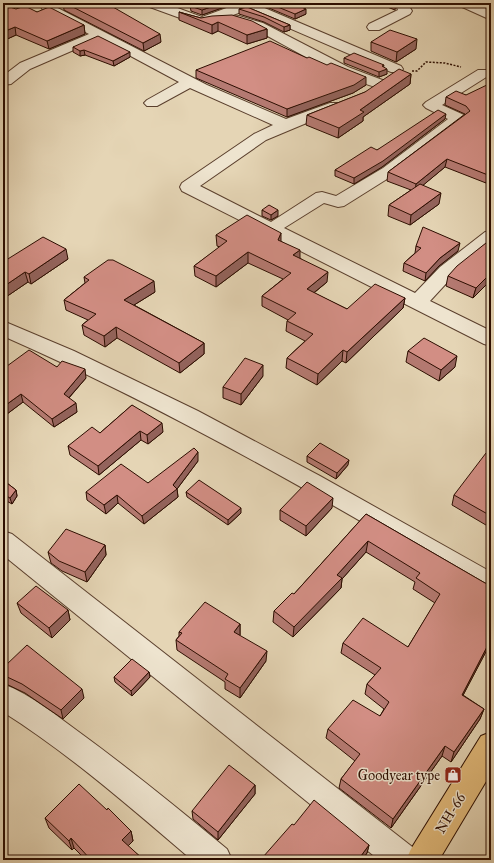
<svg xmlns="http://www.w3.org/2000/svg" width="494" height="863" font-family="'IM FELL Great Primer',serif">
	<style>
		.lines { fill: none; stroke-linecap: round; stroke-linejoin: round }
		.minor-casing { stroke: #5a3f2d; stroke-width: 2 }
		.primary-casing { stroke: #2c0d00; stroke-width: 2 }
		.path { stroke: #2c0d00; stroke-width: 1.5; stroke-dasharray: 2 1.5; stroke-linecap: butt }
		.minor { fill: #eee4cf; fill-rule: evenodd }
		.primary { fill: #e2ba7a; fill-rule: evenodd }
		.wall { fill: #b57a72; stroke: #2c0d00 }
		.shaded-wall { fill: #93635c; stroke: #2c0d00 }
		.building { fill: #d28e84; stroke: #2c0d00 }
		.labels { text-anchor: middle; stroke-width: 3; stroke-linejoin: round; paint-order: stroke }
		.near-poi-label { font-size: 14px; fill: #2c0d00; stroke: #eee4cf; text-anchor: end }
		.near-street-label { font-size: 14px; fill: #2c0d00; stroke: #eee4cf }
	</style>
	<rect width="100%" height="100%" fill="#e5d5b5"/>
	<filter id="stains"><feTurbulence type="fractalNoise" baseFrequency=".005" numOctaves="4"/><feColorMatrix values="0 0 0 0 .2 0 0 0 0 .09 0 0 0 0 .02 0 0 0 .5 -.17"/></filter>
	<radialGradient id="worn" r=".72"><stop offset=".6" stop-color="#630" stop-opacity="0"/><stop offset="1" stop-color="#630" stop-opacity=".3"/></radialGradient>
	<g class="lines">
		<g class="minor-casing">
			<g id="minor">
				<path d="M48 3 207 85 286 119 330 103H340L343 106 340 109 266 140 200 186 271 222 316 193 322 192 336 196 383 168 448 119 426 108 423 105 426 102 478 70H488L490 73 488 76 442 105 464 115 467 118 464 121 395 174 344 206 338 207 324 203 284 228 415 293 440 267 485 232 491 231V245L454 275 430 301 491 331V346L484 344 182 191 180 187 182 183 254 134 273 125 190 88 157 106H147L144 103 147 100 179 82 99 39 30 69 11 84 3 85V76L20 63 89 34 43 10 41 7Z"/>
				<path d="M146 3H164L202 17 240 3H253L401 66 403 69 401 72H391L247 10 202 26 147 6Z"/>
				<path d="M397 3H411L409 6 412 11 410 14 379 30H369L367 27 369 24 398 10 396 5Z"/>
				<path d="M459 3H475L491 11V20L460 6Z"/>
				<path d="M239 16 263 23 348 67 385 81 387 84 385 87 380 88C338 78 298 52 260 32 252 28 237 27 232 20L234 17Z"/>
				<path d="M3 321 74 351 198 411 320 476 491 572V596L482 592C326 500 169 409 3 336Z"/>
				<path d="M3 531 12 534 415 849 420 860H379L3 555Z"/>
				<path d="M3 684C32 695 58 717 83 735 132 771 180 810 227 849L232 860H192C131 808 71 755 3 712Z"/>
			</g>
		</g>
		<g class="primary-casing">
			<path id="primary" d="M491 732V773L439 860H406L411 849 481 736Z"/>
		</g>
		<path class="path" d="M412 71H417L426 62 445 63 461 67"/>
		<use href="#minor" class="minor"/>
		<use href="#primary" class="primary"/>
	</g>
	<g class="wall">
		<path d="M63 3H106L161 42 144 51 64 10Z"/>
		<path d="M236 3 202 15 191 11 190 6Z"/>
		<path d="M257 3H293L306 14 295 19Z"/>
		<path d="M377 3H396L395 10Z"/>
		<path d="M247 7 290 25V30L284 32 264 22 239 14V9Z"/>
		<path d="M16 9 37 12 84 25 85 34 49 49 16 35 3 41Z"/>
		<path d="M179 12 201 18 267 29V38L247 44 218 31 212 34 179 20Z"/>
		<path d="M371 42 416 49 396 62 371 51Z"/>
		<path d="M73 47 130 57 114 66 85 55 80 56 73 52Z"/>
		<path d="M344 58 384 67 387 74 379 77 344 63Z"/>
		<path d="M196 70 366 85 353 93 287 117 196 78Z"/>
		<path d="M411 74 410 84 363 117V121L338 138 306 125 307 115Z"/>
		<path d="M466 95 491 178 486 183 445 167 423 185 439 204 410 225 388 216 389 205 411 190 387 181 388 172 465 114 445 105 446 97Z"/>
		<path d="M445 119 382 167 354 184 335 176V170L377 150Z"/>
		<path d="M262 210 278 216 271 220 262 216Z"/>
		<path d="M216 235 281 241 327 282 314 293 347 309 405 298 403 308 346 363 342 361 317 385 286 368 287 358 305 341 286 331 287 321 288 320 262 306V296L283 279 248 263 216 287 195 276 194 266 220 247 217 246Z"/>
		<path d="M491 239 473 298 446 286 448 276Z"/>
		<path d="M416 246 458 251 439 266 425 281 403 271 404 263 415 253Z"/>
		<path d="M68 259 31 284 28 282 3 299V262Z"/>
		<path d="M84 277 155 292 134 305 204 343V354L180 373 117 338 105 347 84 335 82 325 88 320 66 310 64 300 85 283Z"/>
		<path d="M408 351 455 367 439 381 406 362Z"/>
		<path d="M57 367 86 378 69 398 77 412 54 427 23 402 3 417V369Z"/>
		<path d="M263 376 241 405 223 398V387Z"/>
		<path d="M132 405 163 432 148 444 141 440 99 475 70 455 68 446 100 433Z"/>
		<path d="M307 456 348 465 336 479 307 462Z"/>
		<path d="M491 456V528L452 505 454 495Z"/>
		<path d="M198 461 177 489 178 497 144 524 118 503 106 514 87 500 86 492 148 483Z"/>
		<path d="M3 480 16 490 17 496 12 504 3 499Z"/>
		<path d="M186 492 241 513 228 525 187 497Z"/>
		<path d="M332 508 306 536 280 520V510Z"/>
		<path d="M366 514 485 583 491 585V642L463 695 484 709 480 719 451 762 442 756 391 828 339 788 341 779 355 761 326 738 328 729 380 716 384 709 365 694 367 684 375 675 341 653 343 643 408 647 435 603 413 589 415 582 366 552 342 579 341 588 293 637 273 622 274 611 294 594Z"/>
		<path d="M105 545 106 555 87 582 62 571 51 563 48 552Z"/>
		<path d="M17 603 68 610 70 620 52 638 21 613Z"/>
		<path d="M240 624V635H239L266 661 240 698 225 689V682L177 650 176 640 179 636V632Z"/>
		<path d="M3 664 5 666 84 698 63 719 25 693 4 683H3Z"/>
		<path d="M149 672 150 677 132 696 115 682 114 677Z"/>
		<path d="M255 785V794L218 840 193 819 192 811Z"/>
		<path d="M107 810 131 831 133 841 128 846 144 860H86L74 848 72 850 49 828 45 818Z"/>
		<path d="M369 845 367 853 362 860H263V857Z"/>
	</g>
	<g class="shaded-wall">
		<path d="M222 3H236L202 15V10Z"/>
		<path d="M306 9V14L295 19V14Z"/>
		<path d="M218 22V31L212 34V25Z"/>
		<path d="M84 25 85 34 49 49 47 41Z"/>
		<path d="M290 25V30L284 32V27Z"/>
		<path d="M15 27 16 35 3 41V32Z"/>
		<path d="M267 29V38L247 44V35Z"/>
		<path d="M160 34 161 42 144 51 143 43Z"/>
		<path d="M417 39 416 49 396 62 397 52Z"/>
		<path d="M84 50 85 55 80 56V51Z"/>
		<path d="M130 52V57L114 66 113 61Z"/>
		<path d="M384 65 383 70 387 69V74L379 77V72L382 66Z"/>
		<path d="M411 74 410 84 363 117V121L338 138 339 128 360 110Z"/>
		<path d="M366 77V85L353 93 287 117V109Z"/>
		<path d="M446 114 445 119 382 167 354 184V178Z"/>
		<path d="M447 159 445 167 415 192 416 184Z"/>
		<path d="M491 172V178L486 183 488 175Z"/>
		<path d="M441 193 439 204 410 225 411 215Z"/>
		<path d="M278 210V216L271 220V215Z"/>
		<path d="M281 233V243L278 240Z"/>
		<path d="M460 243 458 251 439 266 425 281 426 273 440 258Z"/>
		<path d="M66 249 68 259 31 284 29 274Z"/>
		<path d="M300 250V260L293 255Z"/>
		<path d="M248 252V263L216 287V276Z"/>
		<path d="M25 272 28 282 3 299V287Z"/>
		<path d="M328 272 327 282 306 299 307 289Z"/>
		<path d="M491 273V280L473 298 476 288Z"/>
		<path d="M154 281 155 292 126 310 124 300Z"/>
		<path d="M405 298 403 308 346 363 347 352Z"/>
		<path d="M116 327 117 338 105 347 104 336Z"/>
		<path d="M204 343V354L180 373 179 363Z"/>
		<path d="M343 350 342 361 317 385 318 374Z"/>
		<path d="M457 356 455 367 439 381 441 370Z"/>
		<path d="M263 365V376L241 405V394Z"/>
		<path d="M85 369 86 378 65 402 64 394Z"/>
		<path d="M21 394 23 402 3 417V407Z"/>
		<path d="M76 403 77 412 54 427 52 419Z"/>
		<path d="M162 423 163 432 148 444 147 435Z"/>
		<path d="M140 431 141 440 99 475 98 466Z"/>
		<path d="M198 452V461L177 489 178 497 144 524 142 516 173 485Z"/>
		<path d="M349 460 348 465 336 479 337 473Z"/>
		<path d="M16 490 17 496 12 504 10 498Z"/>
		<path d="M117 495 118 503 106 514 104 505Z"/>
		<path d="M333 498 332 508 306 536V526Z"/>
		<path d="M241 508V513L228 525V520Z"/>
		<path d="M368 541 366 552 342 579 341 588 293 637 294 627 337 575Z"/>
		<path d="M105 545 106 555 87 582 85 572Z"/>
		<path d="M68 610 70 620 52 638 49 628Z"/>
		<path d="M240 624V635L234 642V632Z"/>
		<path d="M491 639V642L458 705 462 695Z"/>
		<path d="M267 651 266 661 240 698V688Z"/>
		<path d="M149 672 150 677 132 696 131 691Z"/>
		<path d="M82 689 84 698 63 719 61 710Z"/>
		<path d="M484 709 480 719 451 762 454 752Z"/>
		<path d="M445 746 442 756 391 828 393 819Z"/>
		<path d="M255 785V794L218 840V832Z"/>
		<path d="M131 831 133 841 124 850 122 840Z"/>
		<path d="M71 838 74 848 72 850 69 841Z"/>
		<path d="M369 845 367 853 362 860H358Z"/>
	</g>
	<g class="building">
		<path d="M65 3H106L160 34 143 43Z"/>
		<path d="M194 3H222L202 10 190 6Z"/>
		<path d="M268 3H292L306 9 295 14Z"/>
		<path d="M25 6 37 12 49 7 84 25 47 41 15 27 3 32V10L10 7 16 9Z"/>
		<path d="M247 7 290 25 284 27 264 17 239 9Z"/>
		<path d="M179 12 201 18 212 16 232 15 252 21 267 29 247 35 218 22 212 25Z"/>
		<path d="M390 30 417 39 397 52 371 42Z"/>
		<path d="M98 36 130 52 113 61 84 50 80 51 73 47Z"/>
		<path d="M270 41 307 58 309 57 327 65 331 63 366 77 354 85 287 109 196 70Z"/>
		<path d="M354 53 384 65 382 66 387 69 379 72 344 58Z"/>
		<path d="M399 69 411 74 360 110 364 112 339 128 307 115 365 92Z"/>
		<path d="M491 83V172L488 175 447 159 416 184 388 172 470 111 466 106 446 97 456 91 466 95Z"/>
		<path d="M438 110 446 114 383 161 354 178 335 170 371 147 377 150Z"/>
		<path d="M420 184 441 193 411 215 389 205Z"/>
		<path d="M269 205 278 210 271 215 262 210Z"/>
		<path d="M247 215 281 233 278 240 300 250 293 255 328 272 307 289 347 309 375 284 405 298 347 352 343 350 318 374 287 358 313 334 287 321 296 313 262 296 291 273 248 252 216 276 194 266 227 241 216 235Z"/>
		<path d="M423 227 460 243 440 258 426 273 404 263 421 248 416 246Z"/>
		<path d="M43 237 66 249 29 274 25 272 3 287V262Z"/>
		<path d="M491 239V273L476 288 448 276 457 266Z"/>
		<path d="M108 260H113L154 281 124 300 204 343 179 363 116 327 104 336 82 325 96 314 64 300 89 280 84 277Z"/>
		<path d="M424 338 457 356 441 370 408 351Z"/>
		<path d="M29 350 57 367 62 361 85 369 64 394 76 403 52 419 21 394 3 407V369Z"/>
		<path d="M245 358 263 365 241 394 223 387Z"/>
		<path d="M132 405 162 423 147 435 140 431 98 466 68 446 92 427 100 433Z"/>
		<path d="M320 443 349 460 337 473 307 456Z"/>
		<path d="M194 448 198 452 173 485 177 489 142 516 117 495 104 505 86 492 121 464 148 483Z"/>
		<path d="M486 453 491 456V516L454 495Z"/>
		<path d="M3 480 16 490 10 498 3 494Z"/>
		<path d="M199 480 241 508 228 520 186 492Z"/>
		<path d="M307 482 333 498 306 526 280 510Z"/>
		<path d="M366 514 485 583 491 585V639L462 695 484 709 454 752 445 746 393 819 341 779 360 754 328 729 353 700 380 716 389 702 367 684 381 668 343 643 363 618 408 647 440 594 416 578 420 573 368 541 337 575 342 578 294 627 274 611 292 593 294 594Z"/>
		<path d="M66 529 105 545 85 572 59 561 48 552Z"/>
		<path d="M36 586 68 610 49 628 17 603Z"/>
		<path d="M205 602 240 624 234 632 267 651 240 688 225 679 228 674 176 640 182 633 179 632Z"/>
		<path d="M27 645 82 689 61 710 22 684 3 675V664L5 666Z"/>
		<path d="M132 659 149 672 131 691 114 677Z"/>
		<path d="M229 765 255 785 218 832 192 811Z"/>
		<path d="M79 784 107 810 108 808 131 831 122 840 144 860H91L71 838 69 841 45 818Z"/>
		<path d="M314 800 369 845 358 860H343L338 856 334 860H266L263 857 292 824 294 825Z"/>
	</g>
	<defs>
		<g id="shop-square" transform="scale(0.9)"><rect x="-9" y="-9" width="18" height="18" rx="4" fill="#8f2418" stroke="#eee4cf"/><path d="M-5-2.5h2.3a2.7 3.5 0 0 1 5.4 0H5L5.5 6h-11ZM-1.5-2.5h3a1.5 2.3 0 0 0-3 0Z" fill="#fff"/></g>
	</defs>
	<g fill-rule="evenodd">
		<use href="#shop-square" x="453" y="775"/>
	</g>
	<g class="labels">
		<g class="near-poi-label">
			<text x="440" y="780">Goodyear type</text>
		</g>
		<g class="near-street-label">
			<text transform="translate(450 813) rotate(-59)" y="5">NH-66</text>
		</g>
	</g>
	<rect width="494" height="863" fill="none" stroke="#e5d5b5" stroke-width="16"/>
	<rect x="4" y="4" width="486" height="855" fill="none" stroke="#2c0d00" stroke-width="2"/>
	<rect x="8" y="8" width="478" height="847" fill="none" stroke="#2c0d00"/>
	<rect width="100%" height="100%" filter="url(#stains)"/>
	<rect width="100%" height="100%" fill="url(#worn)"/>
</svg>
